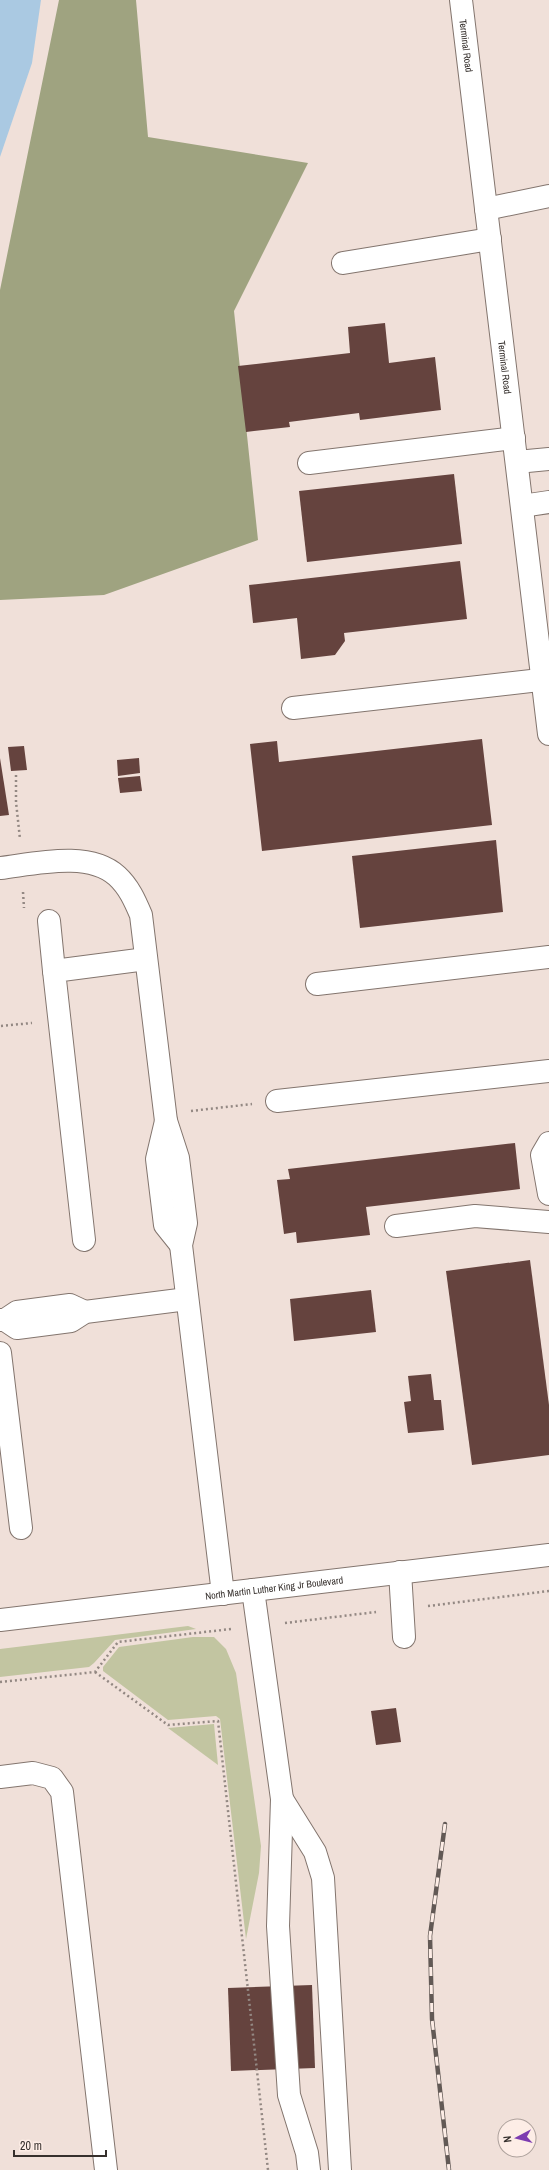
<svg xmlns="http://www.w3.org/2000/svg" width="549" height="2170" font-family="'Archivo Narrow',sans-serif">
	<style>
		.green { fill: #c2c5a1 }
		.forest { fill: #9fa380 }
		.water { fill: #aac9e2 }
		.building { fill: #65433e }
		.lines { fill: none; stroke-linecap: round; stroke-linejoin: round }
		.minor-casing { stroke: #83756e; stroke-width: 24 }
		.path { stroke: #938883; stroke-width: 2.5; stroke-dasharray: 2 3; stroke-linecap: butt }
		.minor { stroke: #fff; stroke-width: 22 }
		.rail-casing { stroke: #625955; stroke-width: 4.5 }
		.rail { stroke: #fdede6; stroke-width: 3; stroke-dasharray: 9; stroke-linecap: butt }
		.labels { text-anchor: middle; stroke-width: 4; stroke-linejoin: round; paint-order: stroke }
		.street-label { font-size: 10px; fill: #36302d; stroke: #fdede6 }
	</style>
	<rect width="100%" height="100%" fill="#f0e0d9"/>
	<g class="green">
		<path d="M188 1626 196 1629 115 1640 94 1663 89 1667 0 1677V1649Z"/>
		<path d="M193 1637H214L226 1649 236 1673 261 1846 259 1873 246 1939 220 1719 216 1716 168 1720 103 1671V1667L119 1647Z"/>
		<path d="M214 1724 218 1765 168 1728Z"/>
	</g>
	<path class="forest" d="M59 0H136L148 137 308 163 234 311 258 540 104 595 0 600V290Z"/>
	<path class="water" d="M0 0H41L32 63 0 157Z"/>
	<g class="building">
		<path d="M385 323 389 363 435 357 441 410 360 420 359 413 289 422 290 427 246 432 238 366 350 353 348 327Z"/>
		<path d="M454 474 462 544 307 562 299 491Z"/>
		<path d="M460 561 467 619 344 633 345 641 335 655 301 659 297 618 253 623 249 585Z"/>
		<path d="M482 739 492 825 262 851 250 744 277 741 279 762Z"/>
		<path d="M24 746 27 770 11 771 8 747Z"/>
		<path d="M0 758 9 815 0 816Z"/>
		<path d="M139 758 140 773 118 776 117 760Z"/>
		<path d="M140 776 142 791 120 793 118 778Z"/>
		<path d="M496 840 503 912 360 928 352 856Z"/>
		<path d="M515 1143 520 1189 366 1207 370 1235 297 1243 296 1232 284 1234 277 1180 290 1179 288 1169Z"/>
		<path d="M530 1260 549 1405V1455L472 1465 446 1271Z"/>
		<path d="M371 1290 376 1332 294 1341 290 1299Z"/>
		<path d="M431 1374 434 1400H441L444 1430 408 1433 404 1402 411 1401 408 1376Z"/>
		<path d="M396 1708 401 1742 376 1745 371 1711Z"/>
		<path d="M312 1985 315 2068 231 2071 228 1988Z"/>
	</g>
	<g class="lines">
		<g class="minor-casing">
			<g id="minor">
				<path id="s1" d="M461 0 549 734"/>
				<path d="M486 209 549 196"/>
				<path d="M343 263 490 239"/>
				<path d="M517 462 549 459"/>
				<path d="M309 463 514 438"/>
				<path d="M522 506 549 502"/>
				<path d="M293 708 549 679"/>
				<path d="M0 868C34 864 89 850 117 876 129 887 135 901 141 915L166 1121 178 1158 186 1223 181 1245 223 1594"/>
				<path d="M49 921 54 971"/>
				<path d="M317 984 549 957"/>
				<path d="M277 1101 549 1071"/>
				<path d="M166 1121 157 1159 165 1225 181 1245"/>
				<path d="M549 1143 542 1155 549 1194"/>
				<path d="M396 1226 475 1216 549 1222"/>
				<path d="M84 1240 54 971 146 959"/>
				<path d="M0 1320H5L17 1312 70 1305 85 1312"/>
				<path d="M5 1320 17 1328 71 1321 85 1312 187 1299"/>
				<path d="M0 1353 21 1528"/>
				<path d="M400 1572 404 1637"/>
				<path d="M253 1590 282 1799 278 1926 289 2095 307 2153 309 2170"/>
				<path id="s2" d="M0 1620 549 1555"/>
				<path d="M0 1777 33 1773 52 1778 62 1792 106 2170"/>
				<path d="M282 1799 315 1852 323 1878 340 2170"/>
			</g>
		</g>
		<g class="path">
			<path d="M16 775V802L20 839"/>
			<path d="M23 892 24 908"/>
			<path d="M1 1026 32 1023"/>
			<path d="M191 1111 252 1104"/>
			<path d="M428 1606 549 1591"/>
			<path d="M285 1623 376 1612"/>
			<path d="M95 1672 168 1725 218 1721 268 2170"/>
			<path d="M0 1682 95 1672 118 1642 231 1629"/>
		</g>
		<use href="#minor" class="minor"/>
		<g class="rail-casing">
			<path id="rail" d="M445 1824 430 1936 432 2019 449 2170"/>
		</g>
		<use href="#rail" class="rail"/>
	</g>
	<g class="labels">
		<g class="street-label">
			<text dy="4" stroke="none"><textPath href="#s1" startOffset="46">Terminal Road</textPath></text>
			<text dy="4" stroke="none"><textPath href="#s1" startOffset="370">Terminal Road</textPath></text>
			<text dy="4" stroke="none"><textPath href="#s2" startOffset="276">North Martin Luther King Jr Boulevard</textPath></text>
		</g>
	</g>
	<g transform="translate(517 2138) rotate(263)"><circle r="19" fill="#fdede6" stroke="#ada19c"/>
	<path d="M0-3L7 15L0 10L-7 15Z" fill="#7d3cb1"/>
	<text y="-6" font-size="11" font-weight="bold" text-anchor="middle" fill="#36302d">N</text>
	</g>
	<path d="M14 2150v6h92v-6" fill="none" stroke="#36302d" stroke-width="2"/>
	<text x="20" y="2150" font-size="12" fill="#36302d" stroke="#fdede6" stroke-width="3" paint-order="stroke">20 m</text>
</svg>
